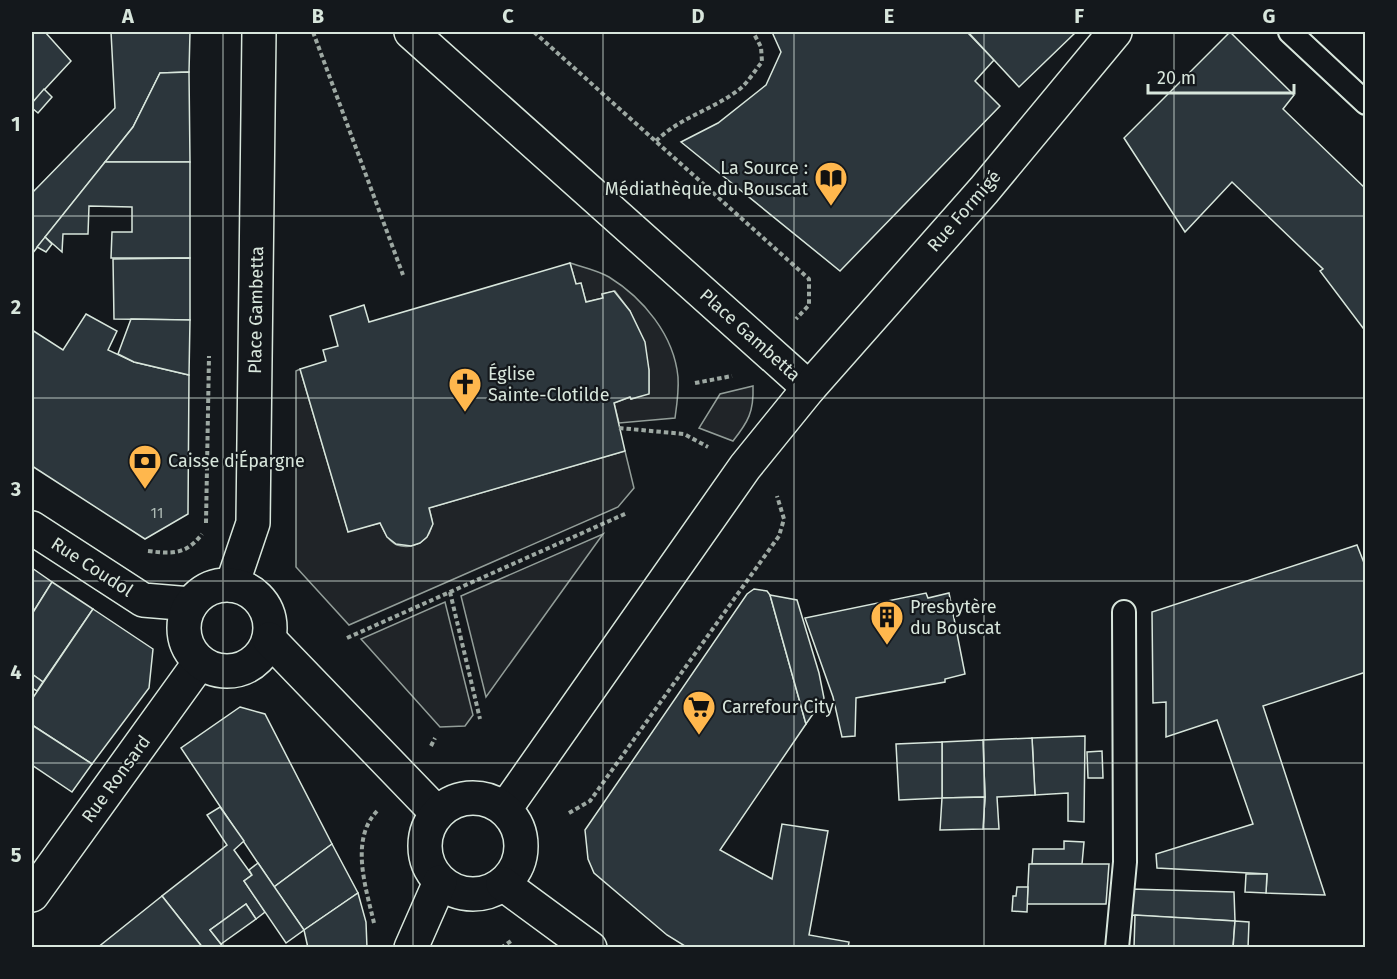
<svg xmlns="http://www.w3.org/2000/svg" width="1397" height="979" font-family="'Fira Sans',sans-serif">
	<style>
		.green { fill: #202428; stroke: #939e99; stroke-width: 1.5 }
		.building { fill: #2c363c; stroke: #d8e6dc; stroke-width: 1.5 }
		.lines { fill: none; stroke-linecap: round; stroke-linejoin: round }
		.service-casing { stroke: #d8e6dc; stroke-width: 26 }
		.minor-casing { stroke: #d8e6dc; stroke-width: 36 }
		.tertiary-casing { stroke: #d8e6dc; stroke-width: 36 }
		.path { stroke: #9da8a2; stroke-width: 4; stroke-dasharray: 4.5 3; stroke-linecap: butt }
		.service { stroke: #14181c; stroke-width: 22 }
		.minor { stroke: #14181c; stroke-width: 33 }
		.tertiary { stroke: #14181c; stroke-width: 33 }
		.grid { fill: none; stroke: #d8e6dc; stroke-width: 1.5; stroke-opacity: 0.55 }
		.labels { text-anchor: middle; stroke-width: 4.5; stroke-linejoin: round; paint-order: stroke }
		.number-label { font-size: 15px; fill: #adbab4 }
		.poi-label { font-size: 18px; fill: #d8e6dc; stroke: #14181c; text-anchor: start }
		.street-label { font-size: 18px; fill: #d8e6dc; stroke: #14181c }
		.neatline { fill: none; stroke: #d8e6dc; stroke-width: 2 }
		.grid-label { font-size: 20px; text-anchor: middle; font-weight: bold; fill: #d8e6dc }
	</style>
	<rect width="100%" height="100%" fill="#14181c"/>
	<g class="green">
		<path d="M570 263C582 267 597 270 609 277 643 298 674 335 678 377 679 391 677 404 675 418L619 423 614 403 630 397 631 399 649 393V370L630 311 615 291 602 294 603 298 586 302 581 283 576 284Z"/>
		<path d="M300 369 348 531 380 523C384 531 388 541 397 545 413 550 432 540 432 522 432 518 430 512 429 508L625 451 634 488 618 507 349 625 296 567V371Z"/>
		<path d="M753 386C754 412 748 422 733 441L699 428 720 394Z"/>
		<path d="M603 534 486 697 461 596Z"/>
		<path d="M445 602 473 715 465 726 440 727 361 639Z"/>
	</g>
	<g class="building">
		<path d="M32 32H45L71 61 32 103Z"/>
		<path d="M111 32H190L189 72 160 73 133 127 32 254V193L115 108Z"/>
		<path d="M772 32H967L994 60 975 81 1000 106 840 271 681 142 718 123 766 85 781 52Z"/>
		<path d="M968 32H1076L1019 87Z"/>
		<path d="M1230 32 1294 95 1283 109 1366 189V332L1320 271 1323 269 1232 182 1185 232 1124 138Z"/>
		<path d="M189 72 190 162H105L133 127 160 73Z"/>
		<path d="M44 89 52 97 38 113 32 108V103Z"/>
		<path d="M105 162H190V258H111L112 232H132V207L89 206 88 234H63L62 252 45 237Z"/>
		<path d="M45 237 52 244 46 252 37 247Z"/>
		<path d="M190 258V320L114 319 113 259Z"/>
		<path d="M570 263 576 284 581 283 586 302 603 298 602 294 614 291 630 311 645 342 649 370V394L631 399 630 397 614 403 625 451 429 508 433 524 427 537 420 543 411 546 396 544 387 537 380 523 348 532 300 369 326 361 323 350 338 346 330 316 364 305 369 322Z"/>
		<path d="M86 314 117 331 108 350 134 362 189 375 188 514 145 539 32 466V330L63 350Z"/>
		<path d="M131 319 190 320 189 375 134 362 118 354Z"/>
		<path d="M1357 545 1366 568V672L1263 706 1325 895 1266 893 1267 874 1157 868 1156 854 1253 824 1217 720 1166 737V702L1153 703 1152 612Z"/>
		<path d="M32 568 52 582 32 614Z"/>
		<path d="M52 582 93 609 43 682 32 674V614Z"/>
		<path d="M754 589 767 591 770 595 806 724 720 850 772 879 782 824 828 831 809 935 849 942 848 948H688L667 935 594 873 588 859 585 830 747 594Z"/>
		<path d="M926 593 928 598 949 593 965 674 945 679V682L856 698 855 736 842 737 833 697 805 618Z"/>
		<path d="M770 595 797 600 819 673 824 698 806 724Z"/>
		<path d="M93 609 153 649 149 688 92 764 32 725V699Z"/>
		<path d="M32 674 43 682 37 691 32 688Z"/>
		<path d="M240 707 265 714 332 844 274 887 181 748Z"/>
		<path d="M32 725 92 764 72 792 32 765Z"/>
		<path d="M1085 736 1084 822 1068 821V793L1035 795 1032 738Z"/>
		<path d="M1032 738 1035 795 997 797 999 829H983L985 797 983 740Z"/>
		<path d="M983 740 985 797 942 798V742Z"/>
		<path d="M942 742V798L899 800 896 744Z"/>
		<path d="M1102 751 1103 778H1088L1087 752Z"/>
		<path d="M985 797 983 829 940 830 942 798Z"/>
		<path d="M220 807 244 841 234 850 252 875 244 881 265 912 256 919 246 904 210 930 224 948H203L162 896 227 845 207 815Z"/>
		<path d="M1064 841 1084 842 1082 864H1032L1033 849H1064Z"/>
		<path d="M332 844 358 893 304 930 274 887Z"/>
		<path d="M258 863 304 930 286 943 244 881 252 875 249 870Z"/>
		<path d="M1029 864H1109L1106 904H1027Z"/>
		<path d="M1246 874H1267L1266 893 1245 892Z"/>
		<path d="M1017 887H1028L1027 912 1012 911 1013 896H1016Z"/>
		<path d="M1131 889 1234 892 1235 921 1129 915Z"/>
		<path d="M358 893 366 922 367 948H308L304 930Z"/>
		<path d="M162 896 203 948H97Z"/>
		<path d="M246 904 256 919 221 944 210 930Z"/>
		<path d="M1135 915 1235 921 1233 948H1134Z"/>
		<path d="M1235 921 1249 922 1248 948H1233Z"/>
	</g>
	<g class="lines">
		<g class="service-casing">
			<g id="service">
				<path d="M1290 32 1366 103"/>
				<path d="M1117 948 1125 862 1124 612"/>
			</g>
		</g>
		<g class="minor-casing">
			<g id="minor">
				<path d="M411 32 809 388"/>
				<path d="M232 585 253 523 259 32"/>
				<path d="M505 809 745 467 809 388 984 190 1115 32"/>
				<path d="M32 895 200 662"/>
			</g>
		</g>
		<g class="tertiary-casing">
			<g id="tertiary">
				<path d="M32 528 143 600 191 604"/>
				<circle cx="227" cy="628" r="43"/>
				<path d="M269 639 437 813"/>
				<circle cx="473" cy="846" r="48"/>
				<path d="M503 884 590 948"/>
				<path d="M411 948 440 882"/>
			</g>
		</g>
		<g class="path">
			<path d="M313 32 403 275"/>
			<path d="M534 32 809 279V305L796 319"/>
			<path d="M656 141C680 117 715 109 741 88 749 81 755 70 762 62L761 47 753 32"/>
			<path d="M695 383 732 376"/>
			<path d="M619 428 684 434 708 447"/>
			<path d="M206 523 209 356"/>
			<path d="M148 551C172 554 186 555 202 534"/>
			<path d="M450 592 480 719"/>
			<path d="M347 638 627 513"/>
			<path d="M431 746 435 738"/>
			<path d="M569 813 590 801 779 536 784 519 777 496"/>
			<path d="M374 923C366 888 349 839 378 810"/>
			<path d="M501 948 511 941"/>
		</g>
		<use href="#service" class="service"/>
		<use href="#minor" class="minor"/>
		<use href="#tertiary" class="tertiary"/>
	</g>
	<path class="grid" d="M223 32V948M413 32V948M603 32V948M794 32V948M984 32V948M1174 32V948M32 216H1366M32 398H1366M32 581H1366M32 763H1366"/>
	<defs>
		<g id="library-pin" transform="scale(1.725)"><path d="M0 17L-7.5 6A9.5 9.5 0 1 1 7.5 6Z" fill="#ffb74d" stroke="#14181c"/><path d="M-6-4Q-3-5.5-.7-3.5V5Q-3 3-6 4ZM6-4Q3-5.5 .7-3.5V5Q3 3 6 4Z" fill="#111"/></g>
		<g id="church-pin" transform="scale(1.725)"><path d="M0 17L-7.5 6A9.5 9.5 0 1 1 7.5 6Z" fill="#ffb74d" stroke="#14181c"/><path d="M-1.2-6h2.4v3.5h3.3v2.4h-3.3V6h-2.4V-.1h-3.3v-2.4h3.3Z" fill="#111"/></g>
		<g id="bank-pin" transform="scale(1.725)"><path d="M0 17L-7.5 6A9.5 9.5 0 1 1 7.5 6Z" fill="#ffb74d" stroke="#14181c"/><path d="M-6-4H6V4H-6ZM0-2.3a2.3 2.3 0 1 0 0 4.6a2.3 2.3 0 1 0 0-4.6Z" fill="#111"/></g>
		<g id="building-pin" transform="scale(1.725)"><path d="M0 17L-7.5 6A9.5 9.5 0 1 1 7.5 6Z" fill="#ffb74d" stroke="#14181c"/><path d="M-4-6H4V6H1V3H-1V6H-4ZM-2.5-4.3h1.7v1.8h-1.7ZM.8-4.3h1.7v1.8H.8ZM-2.5-1h1.7V.8h-1.7ZM.8-1h1.7V.8H.8Z" fill="#111"/></g>
		<g id="supermarket-pin" transform="scale(1.725)"><path d="M0 17L-7.5 6A9.5 9.5 0 1 1 7.5 6Z" fill="#ffb74d" stroke="#14181c"/><path d="M-6-5.5h2.5l.6 2H6L4.5 2H-2.5L-4.4-4H-6ZM-1.5 3.2a1.3 1.3 0 1 0 .1 0ZM3 3.2a1.3 1.3 0 1 0 .1 0Z" fill="#111"/></g>
	</defs>
	<g fill-rule="evenodd">
		<use href="#library-pin" x="831" y="178"/>
		<use href="#church-pin" x="465" y="384"/>
		<use href="#bank-pin" x="145" y="461"/>
		<use href="#building-pin" x="887" y="617"/>
		<use href="#supermarket-pin" x="699" y="707"/>
	</g>
	<g class="labels">
		<g class="number-label">
			<text x="157" y="518">11</text>
		</g>
		<g class="poi-label">
			<text x="808" y="174" text-anchor="end">La Source :<tspan x="808" dy="21">Médiathèque du Bouscat</tspan></text>
			<text x="488" y="380">Église<tspan x="488" dy="21">Sainte-Clotilde</tspan></text>
			<text x="168" y="467">Caisse d'Épargne</text>
			<text x="910" y="613">Presbytère<tspan x="910" dy="21">du Bouscat</tspan></text>
			<text x="722" y="713">Carrefour City</text>
		</g>
		<g class="street-label">
			<text transform="translate(964 211) rotate(-49)" y="6">Rue Formigé</text>
			<text transform="translate(256 310) rotate(-89)" y="6">Place Gambetta</text>
			<text transform="translate(750 335) rotate(42)" y="6">Place Gambetta</text>
			<text transform="translate(92 567) rotate(33)" y="6">Rue Coudol</text>
			<text transform="translate(116 779) rotate(-54)" y="6">Rue Ronsard</text>
		</g>
	</g>
	<rect width="1397" height="979" fill="none" stroke="#14181c" stroke-width="66"/>
	<path d="M1148 84v9h146v-9" fill="none" stroke="#d8e6dc" stroke-width="3"/>
	<text x="1157" y="84" font-size="18" fill="#d8e6dc" stroke="#14181c" stroke-width="4.5" paint-order="stroke">20 m</text>
	<rect x="33" y="33" width="1331" height="913" class="neatline"/>
	<g class="grid-label">
		<text x="128" y="23">A</text>
		<text x="318" y="23">B</text>
		<text x="508" y="23">C</text>
		<text x="698" y="23">D</text>
		<text x="889" y="23">E</text>
		<text x="1079" y="23">F</text>
		<text x="1269" y="23">G</text>
		<text x="16" y="131">1</text>
		<text x="16" y="314">2</text>
		<text x="16" y="496">3</text>
		<text x="16" y="679">4</text>
		<text x="16" y="862">5</text>
	</g>
</svg>
